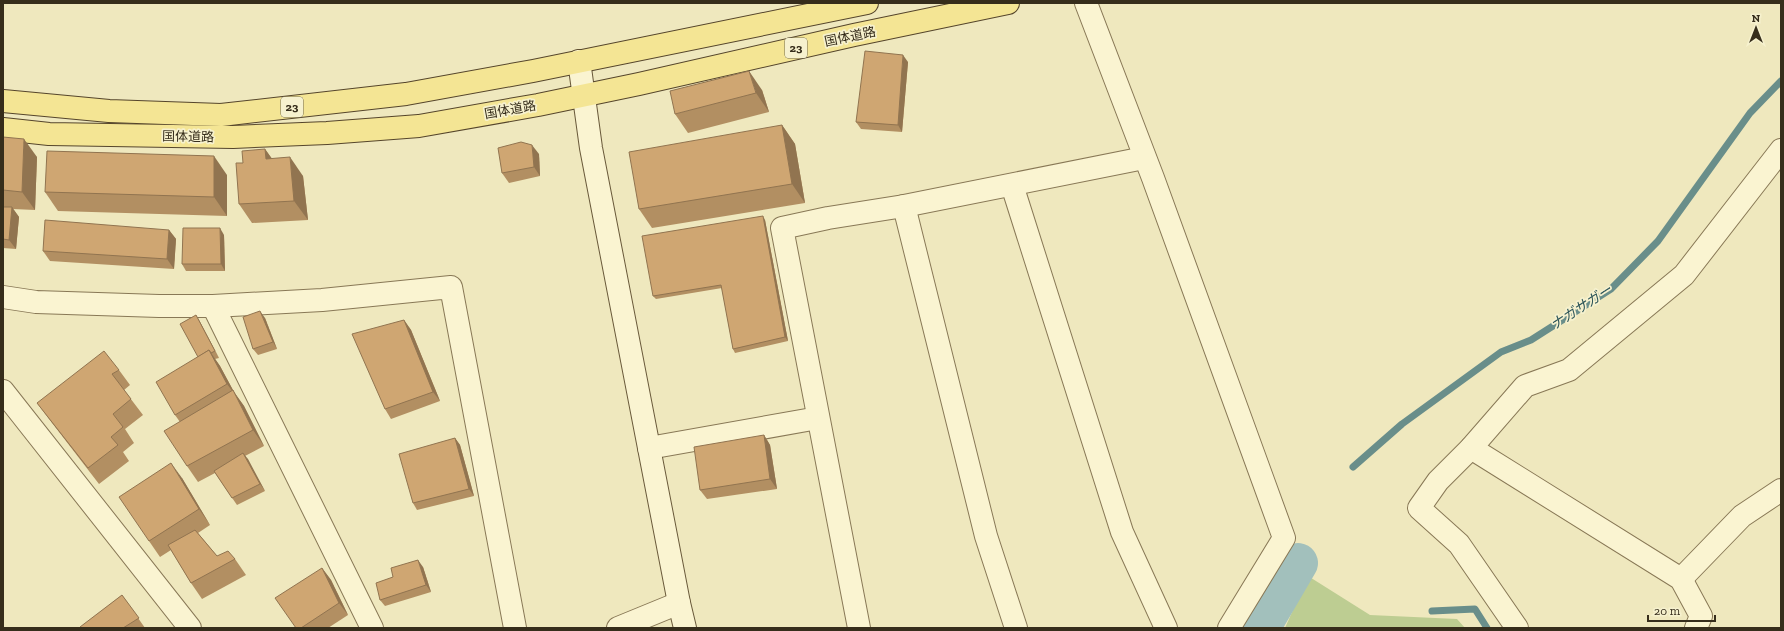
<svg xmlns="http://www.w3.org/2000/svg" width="1784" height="631" font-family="'Zilla Slab','Noto Sans JP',serif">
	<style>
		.green { fill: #bdcd92 }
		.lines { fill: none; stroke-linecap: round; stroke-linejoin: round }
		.stream { stroke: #698e8a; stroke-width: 7 }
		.river { stroke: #a2c0bc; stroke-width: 40 }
		.street-casing { stroke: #887856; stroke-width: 24 }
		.secondary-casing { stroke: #69593a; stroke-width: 24 }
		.primary-casing { stroke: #55452b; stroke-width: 24 }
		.street { stroke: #faf4d1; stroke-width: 22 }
		.secondary { stroke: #faf4d1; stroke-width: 22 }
		.primary { stroke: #f4e594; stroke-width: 22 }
		.wall { fill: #b28f62 }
		.shaded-wall { fill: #917450 }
		.building { fill: #cfa672; stroke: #917450 }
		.labels { text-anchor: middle; stroke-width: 3.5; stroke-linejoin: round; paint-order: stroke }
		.shield { fill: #f6f1ce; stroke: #706851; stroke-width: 1 }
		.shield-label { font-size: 12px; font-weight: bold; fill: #362d1b }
		.street-label { font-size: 13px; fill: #362d1b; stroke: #f6f1ce }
		.water-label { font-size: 14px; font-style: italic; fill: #2a5357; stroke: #f6f1ce }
	</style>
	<rect width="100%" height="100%" fill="#efe8be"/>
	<path class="green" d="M1308 576 1370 615 1457 619 1465 628H1285Z"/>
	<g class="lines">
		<g class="stream">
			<path d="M1353 467 1402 424 1501 352 1531 340 1611 289 1658 241 1750 113 1781 81"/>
			<path d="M1432 611 1475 609 1487 628"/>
		</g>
		<path class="river" d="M1260 628 1298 563"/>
		<g class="street-casing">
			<g id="street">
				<path d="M1086 3 1153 178 1284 538 1229 628"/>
				<path d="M1012 185 1122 532 1166 628"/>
				<path d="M904 206 986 536 1016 628"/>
				<path d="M3 297 36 302 159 306H213L322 300 451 287 515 628"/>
				<path d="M213 306 372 628"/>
				<path d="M3 391 190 628"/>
				<path d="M649 448 818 418"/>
				<path d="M1471 448 1681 579 1701 616 1696 628"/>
				<path d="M1681 579 1742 516 1781 490"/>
				<path d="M618 628 679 603"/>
				<path d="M859 628 782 228 828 218 904 206 1144 158"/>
				<path d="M1517 628 1459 544 1419 508 1438 481 1471 448 1525 386 1569 370 1684 275 1781 150"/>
			</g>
		</g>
		<g class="secondary-casing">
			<path id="secondary" d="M579 61 591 148 679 603 685 628"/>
		</g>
		<g class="primary-casing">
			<g id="primary">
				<path d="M3 101 109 111 221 115 406 94 533 71 867 3"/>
				<path d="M3 129 49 134 233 137 327 133 419 126 538 105 639 84 854 35 1008 3"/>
			</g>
		</g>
		<use href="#street" class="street"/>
		<use href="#secondary" class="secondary"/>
		<use href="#primary" class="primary"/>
	</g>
	<g class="wall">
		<path d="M908 62 902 132 861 129 856 122Z"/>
		<path d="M762 90 769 112 688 133 675 114Z"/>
		<path d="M782 125 795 144 805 203 652 228 639 209Z"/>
		<path d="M3 137 37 157 35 210 13 209 19 217 16 249 3 248Z"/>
		<path d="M265 149 272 159 303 176 308 220 252 223 239 204 243 163Z"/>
		<path d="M539 154 540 176 509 183 502 173Z"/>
		<path d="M227 175V216L58 211 45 192Z"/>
		<path d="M765 220 788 341 735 353 733 349 722 288 656 299 653 296Z"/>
		<path d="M169 230 176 239 174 269 50 261 43 251Z"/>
		<path d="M224 235 225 271H186L182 264Z"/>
		<path d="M196 315 200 322 219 358 215 359 220 366 234 392 244 406 264 446 245 456 265 491 237 505 215 473 198 482 187 466 180 422 175 415 198 357Z"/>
		<path d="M265 318 277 349 258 355 253 349Z"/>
		<path d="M404 320 411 330 440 401 391 419 385 409Z"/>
		<path d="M119 370 130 385 124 390 143 415 125 429 134 443 123 452 129 461 99 484 49 419 37 403Z"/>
		<path d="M764 435 770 445 777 489 707 499 700 490Z"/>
		<path d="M455 438 460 445 474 496 417 510 413 503Z"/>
		<path d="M182 478 210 525 198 533 217 556 235 559 246 575 202 599 191 583 171 550 160 557 149 541Z"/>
		<path d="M423 567 431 592 385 606 380 600Z"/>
		<path d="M322 568 331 580 348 615 328 628H296Z"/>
		<path d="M122 595 145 628H80Z"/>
	</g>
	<g class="shaded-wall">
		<path d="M903 55 908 62 902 132 898 125Z"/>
		<path d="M749 71 762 90 769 112 756 93Z"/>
		<path d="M782 125 795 144 805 203 792 184Z"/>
		<path d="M24 139 37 157 35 210 22 192Z"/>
		<path d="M532 145 539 154 540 176 534 167Z"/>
		<path d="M265 149 278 167 266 159Z"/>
		<path d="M214 156 227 175V216L214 197Z"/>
		<path d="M290 157 303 176 308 220 294 201Z"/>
		<path d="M12 207 19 217 16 249 9 240Z"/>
		<path d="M763 216 765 220 788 341 785 337Z"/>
		<path d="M220 228 224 235 225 271 221 264Z"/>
		<path d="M169 230 176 239 174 269 167 259Z"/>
		<path d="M260 311 265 318 277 349 273 342Z"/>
		<path d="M196 315 200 322 219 358 215 351Z"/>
		<path d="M404 320 411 330 440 401 433 392Z"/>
		<path d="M209 350 220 366 234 392 244 406 264 446 253 430 236 396 227 384Z"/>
		<path d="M764 435 770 445 777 489 770 479Z"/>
		<path d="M455 438 460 445 474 496 469 489Z"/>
		<path d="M243 453 248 459 265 491 260 484Z"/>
		<path d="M171 463 182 478 210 525 199 509Z"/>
		<path d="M418 560 423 567 431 592 426 585Z"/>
		<path d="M322 568 331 580 348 615 339 603Z"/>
	</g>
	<g class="building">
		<path d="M865 51 903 55 898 125 856 122Z"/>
		<path d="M749 71 756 93 675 114 670 91Z"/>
		<path d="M782 125 792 184 639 209 629 152Z"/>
		<path d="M3 137 24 139 22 192 3 190Z"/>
		<path d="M521 142 532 145 534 167 502 173 498 148Z"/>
		<path d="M265 149 266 159 290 157 294 201 239 204 236 163H243L242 151Z"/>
		<path d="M47 151 214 156V197L45 192Z"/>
		<path d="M3 207H12L9 240 3 239Z"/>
		<path d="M763 216 785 337 733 349 721 285 653 296 642 236Z"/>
		<path d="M45 220 169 230 167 259 43 251Z"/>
		<path d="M183 228H220L221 264H182Z"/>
		<path d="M260 311 273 342 253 349 243 317Z"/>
		<path d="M196 315 215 351 211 353 209 350 198 357 180 324Z"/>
		<path d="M404 320 433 392 385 409 352 334Z"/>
		<path d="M209 350 227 384 175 415 156 382Z"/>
		<path d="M104 351 119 370 112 374 131 399 113 414 123 427 111 437 118 445 88 468 37 403Z"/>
		<path d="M233 390 253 430 187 466 164 431Z"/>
		<path d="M764 435 770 479 700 490 694 447Z"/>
		<path d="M455 438 469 489 413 503 399 454Z"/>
		<path d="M243 453 260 484 232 498 214 471Z"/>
		<path d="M171 463 199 509 149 541 119 497Z"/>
		<path d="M195 530 217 556 228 551 235 559 191 583 168 545Z"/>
		<path d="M418 560 426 585 380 600 376 583 393 577 391 568Z"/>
		<path d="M322 568 339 603 301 628H296L275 598Z"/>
		<path d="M122 595 139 618 123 628H80V627Z"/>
	</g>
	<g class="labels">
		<g class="shield">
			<rect x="785" y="38" width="22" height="20" rx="3"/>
			<rect x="281" y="97" width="22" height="20" rx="3"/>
		</g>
		<g class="shield-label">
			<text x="796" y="52">23</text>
			<text x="292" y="111">23</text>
		</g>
		<g class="street-label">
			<text transform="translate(850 36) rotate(-12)" y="5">国体道路</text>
			<text transform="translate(510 109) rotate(-10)" y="5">国体道路</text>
			<text transform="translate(188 136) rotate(1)" y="5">国体道路</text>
		</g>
		<g class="water-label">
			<text transform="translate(1581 307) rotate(-33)" y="5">ナガサガー</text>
		</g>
	</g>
	<rect width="1784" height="631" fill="none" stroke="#362d1b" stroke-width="8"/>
	<g transform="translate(1756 28)" stroke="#f6f1ce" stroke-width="3" paint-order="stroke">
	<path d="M0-3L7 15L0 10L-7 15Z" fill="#362d1b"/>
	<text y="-6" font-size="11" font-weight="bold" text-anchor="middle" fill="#362d1b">N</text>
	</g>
	<path d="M1648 615v6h67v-6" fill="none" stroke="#362d1b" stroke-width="2"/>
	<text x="1654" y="615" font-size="12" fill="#362d1b" stroke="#f6f1ce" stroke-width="3" paint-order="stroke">20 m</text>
</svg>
